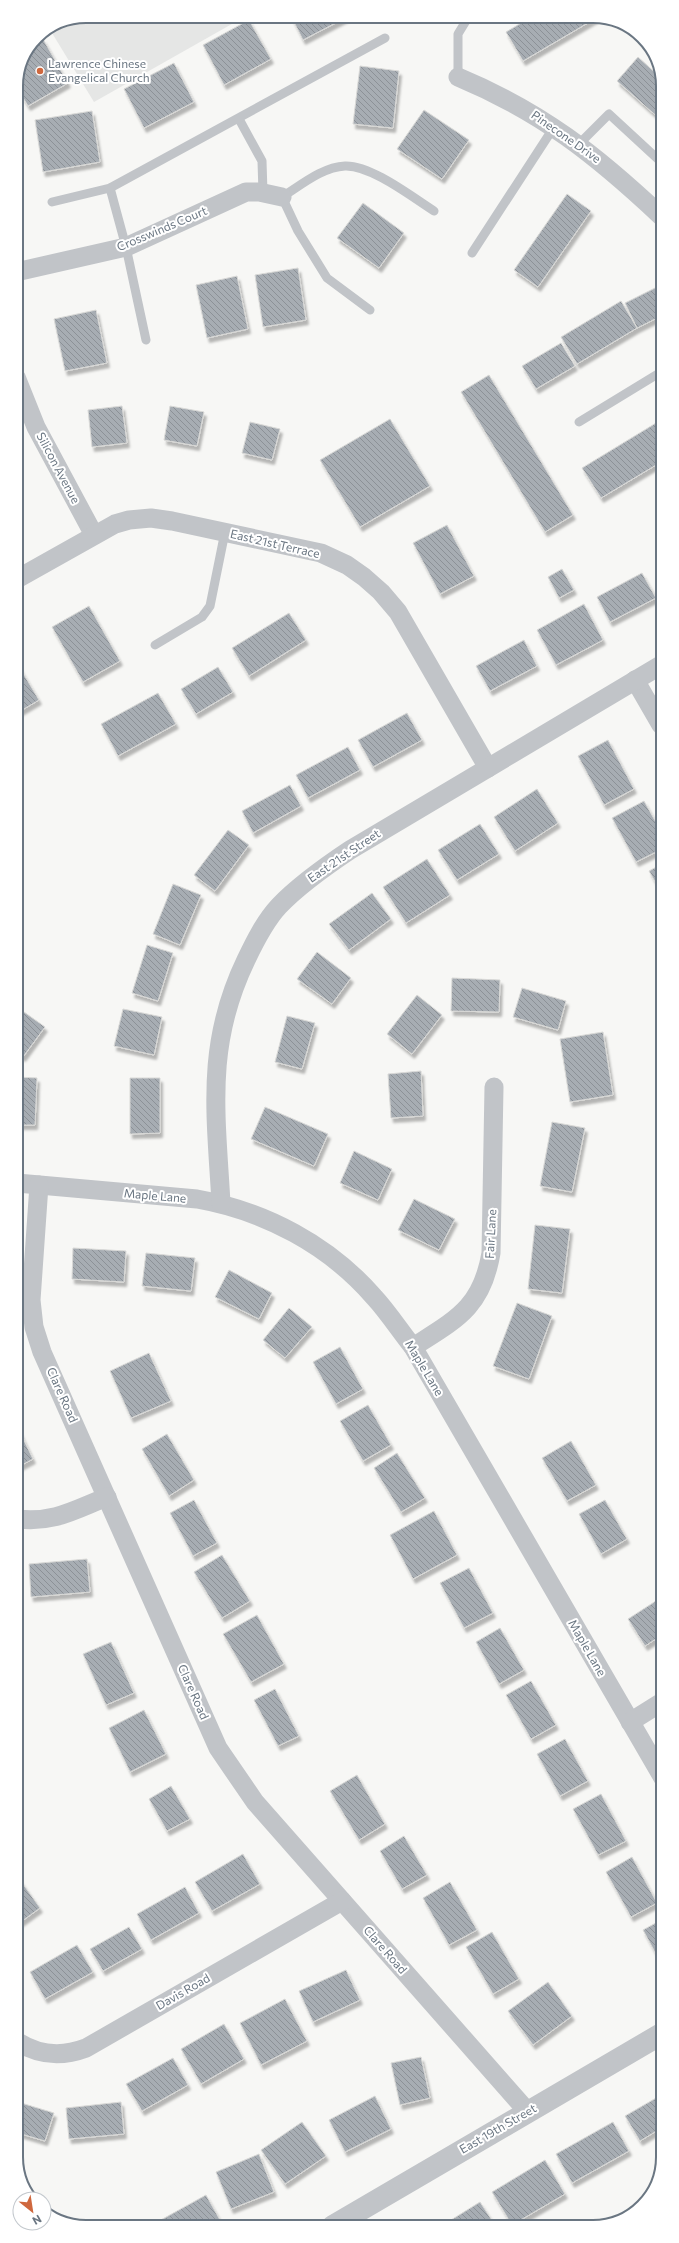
<svg xmlns="http://www.w3.org/2000/svg" width="679" height="2243" font-family="Commissioner,sans-serif">
	<style>
		.built { fill: #e5e6e5 }
		.building { fill: url(#building-back-hatch); stroke: #d9d9d7; filter: url(#shadow) }
		.lines { fill: none; stroke-linecap: round; stroke-linejoin: round }
		.service { stroke: #c1c4c8; stroke-width: 9 }
		.minor { stroke: #c1c4c8; stroke-width: 19 }
		.tertiary { stroke: #c1c4c8; stroke-width: 22 }
		.poi-dot { fill: #cf683e; stroke: #fff; stroke-width: 1.5 }
		.labels { text-anchor: middle; stroke-width: 4; stroke-linejoin: round; paint-order: stroke }
		.poi-label { font-size: 12px; fill: #6a7682; stroke: #fff; text-anchor: start }
		.street-label { font-size: 12px; fill: #6a7682; stroke: #fff }
		.rim { fill: none; stroke: #6a7682; stroke-width: 2 }
	</style>
	<defs>
		<pattern id="building-back-hatch" width="6" height="6" patternUnits="userSpaceOnUse"><rect width="6" height="6" fill="#a7adb3"/><path d="M-1 5l2 2M0 0l6 6M5-1l2 2" fill="none" stroke="#8c9197"/></pattern>
		<filter id="shadow"><feDropShadow dx="2.5" dy="4.5" stdDeviation="1" flood-color="#0004"/></filter>
	</defs>
	<rect width="100%" height="100%" fill="#f7f7f5"/>
	<path class="built" d="M86 16H246L94 102 49 28 60 21Z"/>
	<g class="building">
		<path d="M291 16H349L303 40Z"/>
		<path d="M533 16H598V17L523 61 506 32Z"/>
		<path d="M249 20 271 59 224 85 203 45Z"/>
		<path d="M43 39 68 83 28 106 16 86 21 59 30 46Z"/>
		<path d="M638 57 661 78V120L617 81Z"/>
		<path d="M174 63 194 102 144 128 124 89Z"/>
		<path d="M360 66 399 71 393 128 353 124Z"/>
		<path d="M424 110 469 140 442 179 397 149Z"/>
		<path d="M92 111 100 162 43 172 35 120Z"/>
		<path d="M567 194 591 211 538 287 514 270Z"/>
		<path d="M363 203 404 233 379 268 337 238Z"/>
		<path d="M298 268 306 320 263 327 255 275Z"/>
		<path d="M237 276 248 329 207 338 196 285Z"/>
		<path d="M661 285V316L637 328 625 303Z"/>
		<path d="M621 301 637 328 577 364 561 337Z"/>
		<path d="M96 310 107 363 65 371 54 319Z"/>
		<path d="M561 343 575 366 536 389 522 366Z"/>
		<path d="M489 375 573 515 545 532 461 392Z"/>
		<path d="M122 406 127 443 92 447 88 410Z"/>
		<path d="M170 406 204 412 197 446 164 440Z"/>
		<path d="M390 419 430 486 360 527 320 460Z"/>
		<path d="M661 420V462L601 498 582 468Z"/>
		<path d="M250 422 280 429 272 460 242 453Z"/>
		<path d="M447 525 474 576 440 594 413 543Z"/>
		<path d="M562 569 574 590 559 598 548 577Z"/>
		<path d="M642 573 656 598 610 622 597 597Z"/>
		<path d="M584 604 603 640 556 665 537 630Z"/>
		<path d="M89 606 120 661 83 682 52 627Z"/>
		<path d="M289 613 306 640 249 676 232 648Z"/>
		<path d="M524 640 537 666 490 691 476 666Z"/>
		<path d="M17 663 39 700 17 713Z"/>
		<path d="M218 667 233 692 196 714 181 689Z"/>
		<path d="M158 693 176 724 118 756 101 724Z"/>
		<path d="M407 713 422 740 373 767 358 740Z"/>
		<path d="M608 740 634 789 604 805 578 756Z"/>
		<path d="M348 747 360 770 308 798 296 775Z"/>
		<path d="M290 785 301 806 253 833 242 811Z"/>
		<path d="M537 789 558 823 515 851 494 817Z"/>
		<path d="M644 801 662 833V849L636 862 612 818Z"/>
		<path d="M480 824 499 854 457 880 438 850Z"/>
		<path d="M228 830 249 845 215 891 194 875Z"/>
		<path d="M427 859 450 895 406 923 383 887Z"/>
		<path d="M662 864V894L649 871Z"/>
		<path d="M173 884 201 895 180 945 153 934Z"/>
		<path d="M372 893 391 919 349 950 329 924Z"/>
		<path d="M147 945 173 953 158 1001 132 993Z"/>
		<path d="M317 952 351 978 332 1004 297 979Z"/>
		<path d="M452 978 500 980 499 1012 451 1011Z"/>
		<path d="M522 988 566 1001 558 1030 513 1017Z"/>
		<path d="M417 995 442 1015 412 1054 387 1034Z"/>
		<path d="M17 1007 45 1027 23 1057 17 1054Z"/>
		<path d="M123 1009 162 1017 154 1055 114 1046Z"/>
		<path d="M287 1016 315 1023 302 1069 275 1062Z"/>
		<path d="M603 1032 613 1095 570 1102 560 1039Z"/>
		<path d="M421 1071 423 1116 391 1118 388 1074Z"/>
		<path d="M17 1077 37 1078 35 1125H17Z"/>
		<path d="M130 1078H160V1133L130 1134Z"/>
		<path d="M265 1107 328 1134 314 1166 251 1139Z"/>
		<path d="M552 1122 585 1128 572 1192 540 1186Z"/>
		<path d="M354 1151 392 1169 378 1200 340 1183Z"/>
		<path d="M414 1199 455 1219 439 1250 398 1230Z"/>
		<path d="M535 1225 570 1229 562 1293 528 1289Z"/>
		<path d="M73 1248 126 1251 124 1282 72 1279Z"/>
		<path d="M146 1253 195 1258 191 1291 142 1286Z"/>
		<path d="M229 1270 272 1293 259 1319 215 1297Z"/>
		<path d="M517 1303 552 1316 529 1379 493 1366Z"/>
		<path d="M289 1308 312 1327 285 1358 263 1340Z"/>
		<path d="M340 1347 363 1389 336 1404 313 1362Z"/>
		<path d="M149 1353 171 1401 131 1418 110 1371Z"/>
		<path d="M368 1405 391 1445 363 1461 340 1421Z"/>
		<path d="M18 1428 33 1459 18 1467Z"/>
		<path d="M167 1434 194 1480 169 1496 142 1449Z"/>
		<path d="M571 1441 596 1485 567 1501 542 1458Z"/>
		<path d="M397 1453 425 1498 401 1512 374 1468Z"/>
		<path d="M194 1500 217 1543 193 1556 170 1513Z"/>
		<path d="M605 1500 627 1539 601 1554 579 1514Z"/>
		<path d="M434 1511 457 1555 413 1579 390 1535Z"/>
		<path d="M222 1555 250 1601 222 1618 194 1572Z"/>
		<path d="M87 1559 90 1592 31 1597 29 1564Z"/>
		<path d="M469 1568 493 1613 464 1628 440 1583Z"/>
		<path d="M662 1597V1635L645 1646 628 1619Z"/>
		<path d="M257 1615 284 1664 251 1682 223 1634Z"/>
		<path d="M500 1628 524 1670 499 1684 476 1642Z"/>
		<path d="M111 1642 134 1693 106 1705 83 1654Z"/>
		<path d="M531 1681 556 1725 531 1739 506 1695Z"/>
		<path d="M275 1689 299 1736 278 1746 254 1700Z"/>
		<path d="M144 1710 166 1754 130 1772 109 1728Z"/>
		<path d="M565 1739 588 1781 560 1796 537 1754Z"/>
		<path d="M357 1775 385 1824 359 1840 330 1791Z"/>
		<path d="M171 1786 190 1819 167 1831 149 1799Z"/>
		<path d="M601 1794 626 1841 598 1855 573 1809Z"/>
		<path d="M404 1836 427 1875 402 1889 380 1851Z"/>
		<path d="M243 1854 260 1884 212 1911 195 1882Z"/>
		<path d="M632 1857 657 1903 631 1917 606 1872Z"/>
		<path d="M18 1877 40 1908 18 1924Z"/>
		<path d="M450 1882 477 1930 449 1945 423 1898Z"/>
		<path d="M185 1887 199 1913 151 1940 137 1914Z"/>
		<path d="M663 1919V1967L643 1930Z"/>
		<path d="M129 1927 142 1949 103 1971 90 1949Z"/>
		<path d="M492 1932 519 1979 493 1994 466 1947Z"/>
		<path d="M77 1945 93 1972 45 1999 30 1972Z"/>
		<path d="M346 1970 360 2000 313 2022 299 1991Z"/>
		<path d="M548 1982 572 2016 533 2045 508 2011Z"/>
		<path d="M285 1999 307 2041 261 2065 240 2023Z"/>
		<path d="M224 2024 244 2059 201 2084 181 2049Z"/>
		<path d="M421 2057 430 2098 400 2105 391 2063Z"/>
		<path d="M173 2058 188 2085 142 2111 126 2084Z"/>
		<path d="M663 2094V2127L640 2141 625 2116Z"/>
		<path d="M375 2096 391 2129 345 2152 329 2120Z"/>
		<path d="M18 2102 54 2113 45 2141 18 2133Z"/>
		<path d="M121 2102 124 2134 69 2139 66 2108Z"/>
		<path d="M302 2122 326 2156 285 2184 261 2150Z"/>
		<path d="M613 2122 629 2151 572 2183 556 2154Z"/>
		<path d="M259 2154 274 2192 231 2209 216 2172Z"/>
		<path d="M545 2160 565 2194 512 2225 492 2192Z"/>
		<path d="M206 2195 220 2220 208 2226H162L159 2221Z"/>
		<path d="M480 2202 495 2225H443Z"/>
	</g>
	<g class="lines">
		<g class="service">
			<path d="M458 77V34L469 16"/>
			<path d="M239 119 262 161 263 193"/>
			<path d="M579 144 609 114 661 162"/>
			<path d="M110 188 126 247 146 340"/>
			<path d="M52 202 110 188 385 38"/>
			<path d="M472 253 554 127"/>
			<path d="M370 310 327 278 298 231 282 197C300 186 322 167 345 166 371 165 412 197 434 211"/>
			<path d="M579 422 661 372"/>
			<path d="M155 645 202 617 210 606 225 532"/>
		</g>
		<g class="minor">
			<path d="M458 77C542 112 596 155 661 216"/>
			<path d="M16 272 126 247 246 192H259L282 197"/>
			<path d="M16 377 36 427 94 535"/>
			<path d="M17 579 115 524 129 520 151 518 172 521 321 553 347 565 364 577 381 592 398 612 488 768"/>
			<path d="M635 680 661 725"/>
			<path d="M17 1183 197 1199C265 1211 329 1245 374 1297 388 1312 400 1331 413 1347L663 1778"/>
			<path d="M39 1185 31 1300 34 1327 42 1352 218 1748 255 1802 528 2112"/>
			<path d="M221 1203C216 1113 205 1045 246 960 255 941 265 921 279 906 300 884 326 866 350 850L661 665"/>
			<path d="M413 1347C457 1319 482 1307 491 1253L494 1087"/>
			<path d="M18 1519C54 1523 74 1510 107 1497"/>
			<path d="M630 1722 662 1702"/>
			<path d="M18 2042C40 2056 62 2057 86 2048L342 1901"/>
		</g>
		<path class="tertiary" d="M333 2226 663 2033"/>
	</g>
	<circle class="poi-dot" cx="40" cy="71" r="4"/>
	<g class="labels">
		<g class="poi-label">
			<text x="48" y="68">Lawrence Chinese<tspan x="48" dy="14">Evangelical Church</tspan></text>
		</g>
		<g class="street-label">
			<text transform="translate(566 137) rotate(35)" y="4">Pinecone Drive</text>
			<text transform="translate(162 229) rotate(-23)" y="4">Crosswinds Court</text>
			<text transform="translate(58 468) rotate(62)" y="4">Silicon Avenue</text>
			<text transform="translate(275 544) rotate(13)" y="4">East 21st Terrace</text>
			<text transform="translate(344 856) rotate(-34)" y="4">East 21st Street</text>
			<text transform="translate(155 1196) rotate(5)" y="4">Maple Lane</text>
			<text transform="translate(491 1234) rotate(-87)" y="4">Fair Lane</text>
			<text transform="translate(424 1368) rotate(59)" y="4">Maple Lane</text>
			<text transform="translate(62 1395) rotate(66)" y="4">Clare Road</text>
			<text transform="translate(587 1648) rotate(60)" y="4">Maple Lane</text>
			<text transform="translate(193 1692) rotate(66)" y="4">Clare Road</text>
			<text transform="translate(385 1950) rotate(49)" y="4">Clare Road</text>
			<text transform="translate(183 1992) rotate(-30)" y="4">Davis Road</text>
			<text transform="translate(498 2129) rotate(-30)" y="4">East 19th Street</text>
		</g>
	</g>
	<path d="M0 0H679V2243H0ZM86 23H593A63 63 0 0 1 656 86V2157A63 63 0 0 1 593 2220H86A63 63 0 0 1 23 2157V86A63 63 0 0 1 86 23Z" fill="#fff" fill-rule="evenodd"/>
	<path class="rim" d="M86 23H593A63 63 0 0 1 656 86V2157A63 63 0 0 1 593 2220H86A63 63 0 0 1 23 2157V86A63 63 0 0 1 86 23Z"/>
	<g transform="translate(32 2211) rotate(150)"><circle r="19" fill="#ffffff" stroke="#c3c8cd"/>
	<path d="M0-3L7 15L0 10L-7 15Z" fill="#cf683e"/>
	<text y="-6" font-size="11" font-weight="bold" text-anchor="middle" fill="#6a7682">N</text>
	</g>
</svg>
